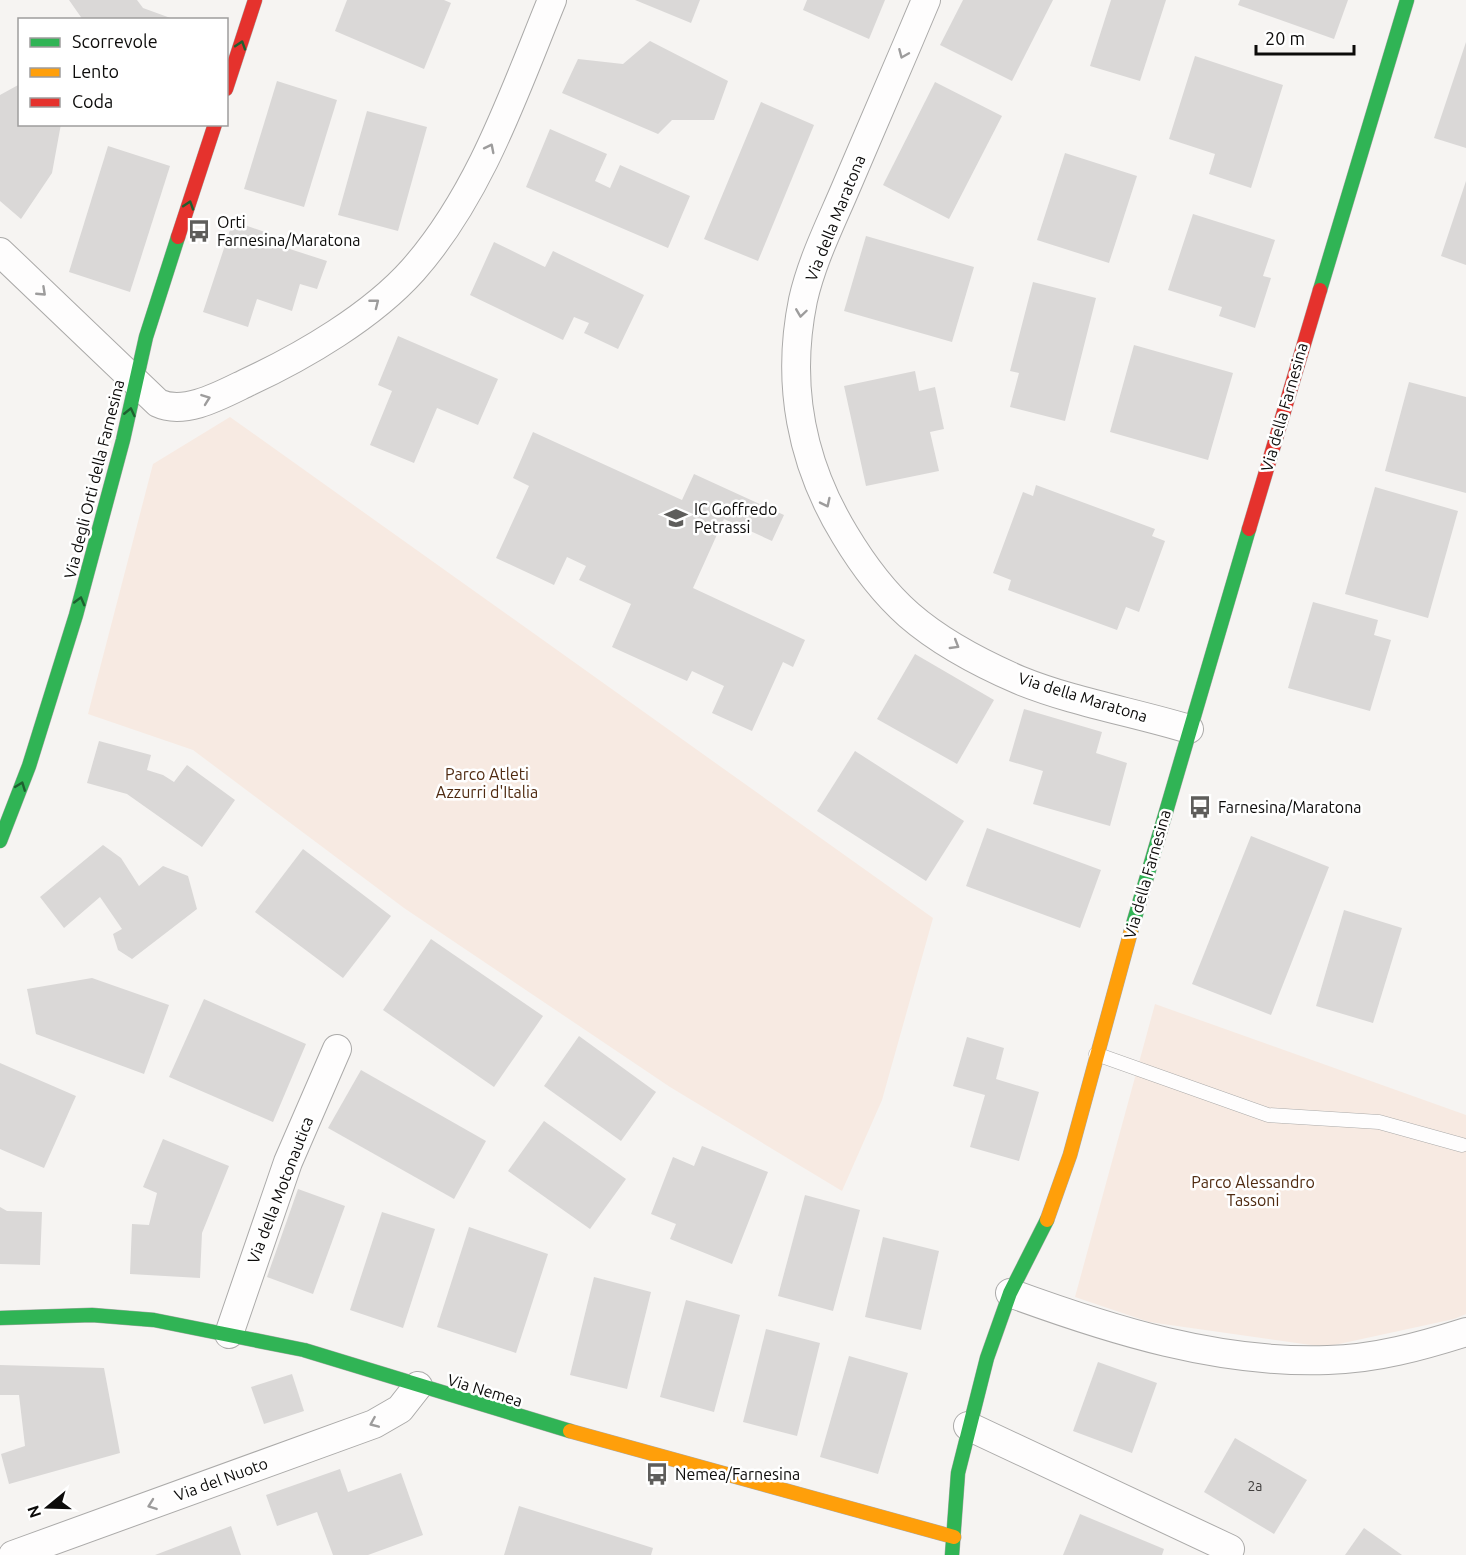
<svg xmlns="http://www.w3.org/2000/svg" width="1466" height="1555" font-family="Ubuntu,sans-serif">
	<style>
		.green { fill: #f7eae2 }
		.building { fill: #dad8d7 }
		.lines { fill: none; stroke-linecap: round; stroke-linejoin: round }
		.lane-casing { stroke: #abaaa9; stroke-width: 15 }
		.street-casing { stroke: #abaaa9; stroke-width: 30 }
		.fast-casing { stroke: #abaaa9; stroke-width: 15 }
		.slow-casing { stroke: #abaaa9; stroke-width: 15 }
		.jam-casing { stroke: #abaaa9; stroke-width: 15 }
		.lane { stroke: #fefdfd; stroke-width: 14 }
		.street { stroke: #fefdfd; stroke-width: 28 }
		.fast { stroke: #30b455; stroke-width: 14 }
		.slow { stroke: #ff9f0a; stroke-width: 14 }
		.jam { stroke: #e5322d; stroke-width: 14 }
		.oneway { stroke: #1e6030 }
		.oneway2 { stroke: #9d9c9c }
		.labels { text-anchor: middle; stroke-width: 5; stroke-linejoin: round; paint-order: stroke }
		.number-label { font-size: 14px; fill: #403e3d }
		.street-label { font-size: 16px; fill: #0c0b0a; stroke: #fff }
		.poi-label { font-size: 16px; fill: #0c0b0a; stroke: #fff; text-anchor: start }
		.park-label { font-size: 16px; fill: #4f2a10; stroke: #fff }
	</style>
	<rect width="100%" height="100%" fill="#f6f4f2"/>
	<g class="green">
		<path d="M230 417 933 918 882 1100 842 1191 670 1087 404 908 193 750 88 714 153 464Z"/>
		<path d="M1155 1004 1466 1115V1314L1454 1319 1325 1347 1149 1322 1075 1297Z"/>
	</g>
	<g class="building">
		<path d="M69 0H137L143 8 176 20H83Z"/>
		<path d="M347 0H444L451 3 424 69 335 31Z"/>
		<path d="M635 0H700L691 23Z"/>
		<path d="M807 0H885L869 39 803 10Z"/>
		<path d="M963 0H1053L1012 81 940 45Z"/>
		<path d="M1111 0H1166L1140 81 1090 66Z"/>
		<path d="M1240 0H1348L1334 39 1238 5Z"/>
		<path d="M650 41 728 81 714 120H672L658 134 562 93 578 59 623 64Z"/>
		<path d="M1466 42V148L1434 138Z"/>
		<path d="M1195 56 1283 85 1251 188 1209 174 1215 154 1169 139Z"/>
		<path d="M277 81 337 100 304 207 244 189Z"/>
		<path d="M935 82 1002 116 949 219 883 185Z"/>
		<path d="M20 84V124H61L52 173 21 219 0 201V95Z"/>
		<path d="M761 102 814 125 758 261 704 239Z"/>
		<path d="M367 111 427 127 398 231 338 215Z"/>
		<path d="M550 129 607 154 595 181 610 188 620 165 690 196 668 248 526 187Z"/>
		<path d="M108 146 170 166 130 292 69 272Z"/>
		<path d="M1065 153 1137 176 1109 263 1037 240Z"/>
		<path d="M1466 181V265L1441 256Z"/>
		<path d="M1193 214 1275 240 1263 276 1271 278 1255 328 1219 316 1222 307 1168 290Z"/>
		<path d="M233 221 268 233 265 241 327 261 317 289 300 284 292 311 257 299 248 327 203 312Z"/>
		<path d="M866 236 974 267 952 342 844 311Z"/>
		<path d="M494 242 545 267 553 251 644 295 618 349 584 333 589 323 574 317 563 340 470 295Z"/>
		<path d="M1033 282 1096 298 1065 421 1010 407 1019 373 1010 371Z"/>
		<path d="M398 336 498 379 478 425 437 408 414 463 370 445 392 391 378 385Z"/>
		<path d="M1134 345 1233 373 1208 460 1110 432Z"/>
		<path d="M915 371 919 391 935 387 944 429 930 432 939 471 866 486 844 386Z"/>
		<path d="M1409 382 1466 397V493L1385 471Z"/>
		<path d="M533 432 682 500 694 474 784 515 772 541 724 519 693 588 805 640 793 667 783 662 752 731 712 713 724 686 692 671 687 681 612 647 631 604 579 580 586 566 567 557 554 585 496 558 529 486 513 478Z"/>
		<path d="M1036 485 1155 529 1152 536 1165 541 1139 612 1126 607 1117 630 1008 590 1011 580 993 573 1023 492 1033 496Z"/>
		<path d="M1375 487 1458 511 1428 618 1345 594Z"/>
		<path d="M1313 602 1378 620 1374 635 1391 640 1370 711 1288 688Z"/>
		<path d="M915 654 994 700 957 764 877 719Z"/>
		<path d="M1024 709 1102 732 1096 753 1127 763 1110 826 1033 804 1043 771 1009 761Z"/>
		<path d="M99 741 151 755 147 770 163 775 174 782 187 765 235 800 202 847 127 794 87 783Z"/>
		<path d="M855 751 964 821 926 881 817 811Z"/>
		<path d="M987 828 1101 870 1080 928 966 886Z"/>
		<path d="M1251 836 1329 867 1271 1015 1192 984Z"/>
		<path d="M103 845 121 858 139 886 163 866 188 876 197 909 132 959 118 950 113 934 122 929 100 897 64 928 40 897Z"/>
		<path d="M303 849 391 916 343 978 255 912Z"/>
		<path d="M1344 910 1402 928 1373 1023 1316 1006Z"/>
		<path d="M431 939 543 1016 494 1087 383 1010Z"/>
		<path d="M92 978 169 1005 144 1074 36 1034 27 989Z"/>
		<path d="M204 999 306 1044 273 1122 169 1077Z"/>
		<path d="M579 1036 656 1092 621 1141 544 1086Z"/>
		<path d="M967 1037 1004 1048 996 1079 1039 1092 1019 1161 970 1147 985 1095 953 1086Z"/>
		<path d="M0 1063 76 1096 44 1168 0 1149Z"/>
		<path d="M361 1070 486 1141 454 1199 328 1128Z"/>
		<path d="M544 1121 626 1179 590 1229 508 1171Z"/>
		<path d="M163 1139 229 1166 202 1233 200 1278 130 1274 132 1224 149 1225 157 1193 143 1187Z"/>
		<path d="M702 1146 768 1172 732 1264 670 1239 676 1224 651 1214 673 1157 694 1166Z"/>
		<path d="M298 1189 345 1206 313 1294 267 1277Z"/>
		<path d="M805 1195 860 1210 833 1311 778 1296Z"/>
		<path d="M0 1207 7 1211 42 1212 40 1265 0 1264Z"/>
		<path d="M382 1212 435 1229 403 1328 350 1310Z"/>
		<path d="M469 1227 548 1254 516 1353 437 1327Z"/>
		<path d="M883 1237 939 1251 921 1330 865 1317Z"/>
		<path d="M594 1277 651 1292 627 1389 570 1375Z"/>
		<path d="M686 1300 740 1315 714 1412 660 1397Z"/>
		<path d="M766 1329 820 1343 797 1436 743 1422Z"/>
		<path d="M849 1356 908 1373 878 1474 820 1457Z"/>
		<path d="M1098 1362 1157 1383 1132 1453 1073 1431Z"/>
		<path d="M0 1365 104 1368 120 1453 9 1484 1 1454 25 1446 19 1395H0Z"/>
		<path d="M292 1374 304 1411 264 1424 251 1387Z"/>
		<path d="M1235 1438 1307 1480 1274 1534 1204 1492Z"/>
		<path d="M340 1469 348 1492 401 1473 423 1535 368 1555H333L317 1512 277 1526 266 1495Z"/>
		<path d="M519 1506 653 1548 651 1555H504Z"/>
		<path d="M1080 1514 1164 1549 1162 1555H1063Z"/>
		<path d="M231 1526 241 1555H155Z"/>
		<path d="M1364 1528 1402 1555H1345Z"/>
	</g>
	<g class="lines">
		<g class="lane-casing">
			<path id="lane" d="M1096 1054 1268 1115 1379 1122 1462 1145"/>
		</g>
		<g class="street-casing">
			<g id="street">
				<path d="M926 0C900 62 873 124 847 185 831 223 812 260 803 300 786 383 801 463 845 535 863 565 883 592 909 615 940 642 982 664 1019 680 1073 702 1133 712 1189 729"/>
				<path d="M0 252 158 403C185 416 223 394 248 382 304 356 372 316 413 270 480 194 514 93 552 0"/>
				<path d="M1010 1293C1111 1330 1219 1364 1328 1360 1375 1359 1422 1346 1466 1332"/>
				<path d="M229 1334 288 1162 337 1049"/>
				<path d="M968 1426 1230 1549"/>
				<path d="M13 1555 374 1424 400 1409 418 1386"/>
			</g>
		</g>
		<g class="fast-casing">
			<g id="fast">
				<path d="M1320 290 1407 0"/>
				<path d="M0 841 29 766 76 615 123 440 146 337 178 237"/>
				<path d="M1131 931 1249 529"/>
				<path d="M0 1318 92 1315 154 1320 304 1350 570 1431"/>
				<path d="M952 1555 958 1473 987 1358 1010 1293 1047 1220"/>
			</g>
		</g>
		<g class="slow-casing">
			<g id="slow">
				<path d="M1047 1220 1070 1155 1131 931"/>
				<path d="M570 1431 954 1537"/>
			</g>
		</g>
		<g class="jam-casing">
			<g id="jam">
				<path d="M226 89 255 0"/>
				<path d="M178 237 215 124"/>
				<path d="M1249 529 1320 290"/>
			</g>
		</g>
		<use href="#lane" class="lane"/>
		<use href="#street" class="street"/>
		<use href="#fast" class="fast"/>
		<use href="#slow" class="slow"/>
		<use href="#jam" class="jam"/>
	</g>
	<defs><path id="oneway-chevron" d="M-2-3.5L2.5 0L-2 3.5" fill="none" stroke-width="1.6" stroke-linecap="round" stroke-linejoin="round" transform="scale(1.5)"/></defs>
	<g class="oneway">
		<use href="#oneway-chevron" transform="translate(241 45) rotate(-72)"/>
		<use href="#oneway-chevron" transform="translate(189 205) rotate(-72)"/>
		<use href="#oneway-chevron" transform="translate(130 412) rotate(-77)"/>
		<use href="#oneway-chevron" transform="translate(80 601) rotate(-75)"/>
		<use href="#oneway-chevron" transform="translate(21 786) rotate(-69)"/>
	</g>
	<g class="oneway2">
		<use href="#oneway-chevron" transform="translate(903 54) rotate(113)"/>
		<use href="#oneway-chevron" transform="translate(490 148) rotate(-63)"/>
		<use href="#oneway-chevron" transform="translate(42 292) rotate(43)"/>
		<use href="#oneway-chevron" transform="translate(375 303) rotate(-38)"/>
		<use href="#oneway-chevron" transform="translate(801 313) rotate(98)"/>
		<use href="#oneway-chevron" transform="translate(206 399) rotate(-20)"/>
		<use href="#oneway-chevron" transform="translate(826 503) rotate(64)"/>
		<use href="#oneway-chevron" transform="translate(955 645) rotate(31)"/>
		<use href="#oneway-chevron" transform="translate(374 1423) rotate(157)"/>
		<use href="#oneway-chevron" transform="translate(152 1505) rotate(160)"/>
	</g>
	<defs>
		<g id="bus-bare" transform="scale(1.8)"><path d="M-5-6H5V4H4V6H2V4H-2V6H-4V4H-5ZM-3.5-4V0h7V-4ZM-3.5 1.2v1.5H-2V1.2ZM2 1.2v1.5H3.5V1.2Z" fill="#5e5d5b" stroke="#fff" stroke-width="2.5" paint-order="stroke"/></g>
		<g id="school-bare" transform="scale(1.8)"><path d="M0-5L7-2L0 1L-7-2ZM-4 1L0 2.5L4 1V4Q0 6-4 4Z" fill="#5e5d5b" stroke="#fff" stroke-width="2.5" paint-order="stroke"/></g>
	</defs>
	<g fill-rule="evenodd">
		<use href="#bus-bare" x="199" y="231"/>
		<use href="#school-bare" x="676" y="518"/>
		<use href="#bus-bare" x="1200" y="807"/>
		<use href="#bus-bare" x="657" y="1474"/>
	</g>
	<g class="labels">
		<g class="number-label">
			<text x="1255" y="1491">2a</text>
		</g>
		<g class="street-label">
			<text transform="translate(835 218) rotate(-68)" y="6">Via della Maratona</text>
			<text transform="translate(1284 407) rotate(-74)" y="6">Via della Farnesina</text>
			<text transform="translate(94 479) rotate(-76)" y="6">Via degli Orti della Farnesina</text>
			<text transform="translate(1083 697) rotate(17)" y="6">Via della Maratona</text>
			<text transform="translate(1147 874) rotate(-74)" y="6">Via della Farnesina</text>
			<text transform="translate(280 1190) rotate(-69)" y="6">Via della Motonautica</text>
			<text transform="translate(485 1390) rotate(17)" y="6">Via Nemea</text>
			<text transform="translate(221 1479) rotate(-20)" y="6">Via del Nuoto</text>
		</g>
		<g class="poi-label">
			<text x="217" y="228">Orti<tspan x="217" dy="18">Farnesina/Maratona</tspan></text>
			<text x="694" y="515">IC Goffredo<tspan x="694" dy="18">Petrassi</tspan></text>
			<text x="1218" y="813">Farnesina/Maratona</text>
			<text x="675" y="1480">Nemea/Farnesina</text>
		</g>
		<g class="park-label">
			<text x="487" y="780">Parco Atleti<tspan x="487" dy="18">Azzurri d'Italia</tspan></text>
			<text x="1253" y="1188">Parco Alessandro<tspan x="1253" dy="18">Tassoni</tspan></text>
		</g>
	</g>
	<rect x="18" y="18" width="210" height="108" fill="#ffffff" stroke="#9e9d9d" stroke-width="1.5"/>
	<rect x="30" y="38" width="30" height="9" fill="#30b455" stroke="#9e9d9d" stroke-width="1.5"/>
	<text x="72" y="48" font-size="18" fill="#0c0b0a">Scorrevole</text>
	<rect x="30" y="68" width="30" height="9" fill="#ff9f0a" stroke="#9e9d9d" stroke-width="1.5"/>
	<text x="72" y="78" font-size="18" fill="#0c0b0a">Lento</text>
	<rect x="30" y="98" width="30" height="9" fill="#e5322d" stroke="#9e9d9d" stroke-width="1.5"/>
	<text x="72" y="108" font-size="18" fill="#0c0b0a">Coda</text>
	<g transform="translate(48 1507) rotate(251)" stroke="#ffffff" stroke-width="4.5" paint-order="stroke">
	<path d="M0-4.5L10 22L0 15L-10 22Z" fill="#0c0b0a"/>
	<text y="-9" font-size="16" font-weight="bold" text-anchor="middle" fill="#0c0b0a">N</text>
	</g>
	<path d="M1256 45v9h98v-9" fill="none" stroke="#0c0b0a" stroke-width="3"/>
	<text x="1265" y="45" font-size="18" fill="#0c0b0a" stroke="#ffffff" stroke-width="4.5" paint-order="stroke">20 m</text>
</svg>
